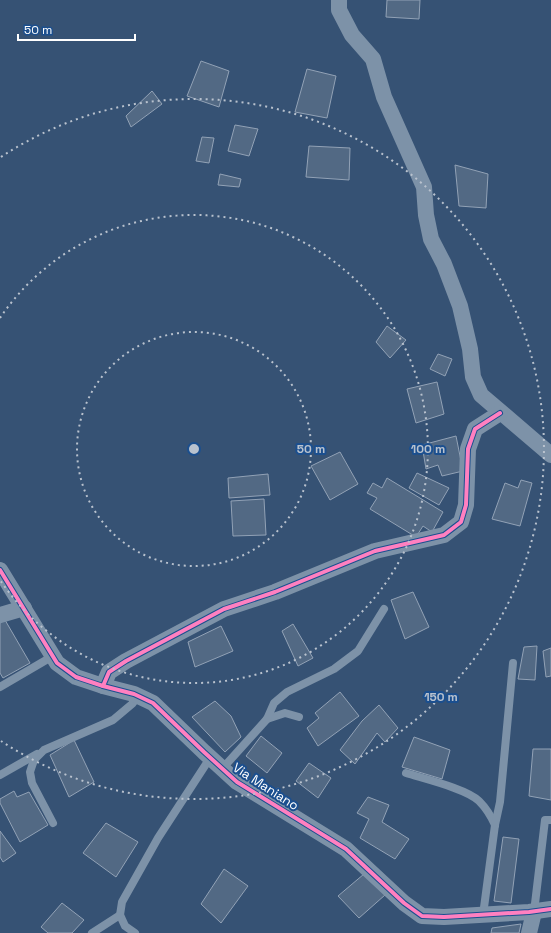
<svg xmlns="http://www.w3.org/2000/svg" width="551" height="933" font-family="'Space Grotesk',sans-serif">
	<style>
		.building { fill: #526984; stroke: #92a2b6 }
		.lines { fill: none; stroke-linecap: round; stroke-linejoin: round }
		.lane { stroke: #7d92a8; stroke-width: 8 }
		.street { stroke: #7d92a8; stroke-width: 16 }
		.cycleway-casing { stroke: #1b4f8f; stroke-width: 6 }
		.cycleway { stroke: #ff80c0; stroke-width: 4 }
		.ring { fill: none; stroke: #b9c2ce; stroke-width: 2; stroke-dasharray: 2 4 }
		.labels { text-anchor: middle; stroke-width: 4; stroke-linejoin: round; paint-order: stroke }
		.street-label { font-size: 13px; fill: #fff; stroke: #1b4f8f }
		.centre { fill: #b9c2ce; stroke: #1b4f8f; stroke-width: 2 }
		.ring-label { font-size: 12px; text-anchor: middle; font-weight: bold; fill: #b9c2ce; stroke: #1b4f8f; stroke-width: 4; stroke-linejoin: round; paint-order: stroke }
	</style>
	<rect width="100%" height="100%" fill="#365274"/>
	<g class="building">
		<path d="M387 0H420L419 19 386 17Z"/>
		<path d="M201 61 229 71 219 107 187 96Z"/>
		<path d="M307 69 336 76 327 118 295 112Z"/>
		<path d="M152 91 162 104 131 127 126 116Z"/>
		<path d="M235 125 258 129 249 156 228 151Z"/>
		<path d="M202 137 214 138 209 163 196 161Z"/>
		<path d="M309 146 350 148 349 180 306 177Z"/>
		<path d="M455 165 488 174 486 208 459 206Z"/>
		<path d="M220 174 241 179 239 187 218 185Z"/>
		<path d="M387 326 406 340 390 358 376 342Z"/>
		<path d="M438 354 452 359 445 376 430 369Z"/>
		<path d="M437 382 444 414 416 423 407 389Z"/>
		<path d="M456 436 463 471 442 476 438 465 426 469 422 445Z"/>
		<path d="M340 452 358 484 330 500 311 466Z"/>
		<path d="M417 473 449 488 439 505 409 488Z"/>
		<path d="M268 474 270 495 229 498 228 478Z"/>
		<path d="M387 478 443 512 432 532 423 526 416 537 370 509 377 498 367 493 373 483 382 488Z"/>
		<path d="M521 480 532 483 520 526 492 519 505 483 518 488Z"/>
		<path d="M264 499 266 535 233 536 231 501Z"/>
		<path d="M413 592 429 627 405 639 391 600Z"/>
		<path d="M5 620 30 663 3 678 0 673V623Z"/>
		<path d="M293 624 313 658 298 666 282 631Z"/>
		<path d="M221 626 233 651 195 667 188 642Z"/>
		<path d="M537 646 535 680 518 679 524 647Z"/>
		<path d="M551 648V676L546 677 543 651Z"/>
		<path d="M340 692 359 716 318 746 307 728 319 718 315 713Z"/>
		<path d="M215 701 231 716 241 737 225 752 192 717Z"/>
		<path d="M379 705 398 728 385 742 377 733 355 764 340 750 362 721Z"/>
		<path d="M261 736 282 753 267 773 246 756Z"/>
		<path d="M414 737 450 750 442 779 402 767Z"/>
		<path d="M74 740 94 782 69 797 50 755Z"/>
		<path d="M533 749H551V800L529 796Z"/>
		<path d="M309 763 331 778 318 798 296 781Z"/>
		<path d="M14 791 17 797 29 792 48 825 20 842 0 803V799Z"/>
		<path d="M368 797 389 805 382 822 409 839 395 859 360 838 369 819 357 813Z"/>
		<path d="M106 823 138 842 116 877 83 853Z"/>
		<path d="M0 831 16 853 3 862 0 857Z"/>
		<path d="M503 837 519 839 511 903 494 901Z"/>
		<path d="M224 869 248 886 221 923 201 904Z"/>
		<path d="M364 874 385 895 359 918 338 896Z"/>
		<path d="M62 903 84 920 72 933H48L41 927Z"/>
		<path d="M521 924 519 933H491L492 928Z"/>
	</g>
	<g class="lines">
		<g class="lane">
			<path d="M0 687 53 656"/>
			<path d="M267 719 285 713 299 717"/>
			<path d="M222 769 267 719 274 703 287 692 334 669 358 651 384 609"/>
			<path d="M406 773C425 779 467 789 479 801 486 808 491 816 495 825"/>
			<path d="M0 775 37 754"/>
			<path d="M53 823 32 783 30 772 34 760 44 750 113 720 132 704 138 696"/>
			<path d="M534 912 545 820H551"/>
			<path d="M483 915 495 825 500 802 513 663"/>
			<path d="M92 933 120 915"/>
			<path d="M135 933 125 926 120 915 122 902 158 838 210 758"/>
		</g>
		<g class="street">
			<path d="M339 0V10L352 35 373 59 384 97 424 187 426 215 431 239 444 264 460 306 470 349 473 377 481 395 551 455"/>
			<path d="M0 570 57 663 76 677 103 686 134 694 153 703 204 752 237 782 346 849 404 903 422 916 444 917 529 912 551 909"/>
			<path d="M0 615 24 608"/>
			<path d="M103 686 109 672 126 661 224 609 275 592 375 551 444 535 461 522 466 505 468 449 475 429 500 413"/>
			<path d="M529 933 534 912"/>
		</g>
		<g class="cycleway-casing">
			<g id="cycleway">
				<path d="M0 570 57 663 76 677 103 686 134 694 153 703 204 752 237 782 346 849 404 903 422 916 444 917 529 912 551 909"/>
				<path d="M103 686 109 672 126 661 224 609 275 592 375 551 444 535 461 522 466 505 468 449 475 429 500 413"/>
			</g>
		</g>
		<use href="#cycleway" class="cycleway"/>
	</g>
	<g class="ring">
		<circle cx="194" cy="449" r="117"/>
		<path d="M0 318A234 234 0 1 1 0 580"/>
		<path d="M1 157A350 350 0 1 1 1 741"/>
	</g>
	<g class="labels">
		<g class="street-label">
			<text transform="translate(266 786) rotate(33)" y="5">Via Maniano</text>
		</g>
	</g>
	<circle cx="194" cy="449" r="6" class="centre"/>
	<g class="ring-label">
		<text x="311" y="453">50 m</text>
		<text x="428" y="453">100 m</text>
		<text x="441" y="701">150 m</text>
	</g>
	<path d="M18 34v6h117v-6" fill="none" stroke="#ffffff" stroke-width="2"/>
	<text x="24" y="34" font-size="12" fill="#ffffff" stroke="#1b4f8f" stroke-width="3" paint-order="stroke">50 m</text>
</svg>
